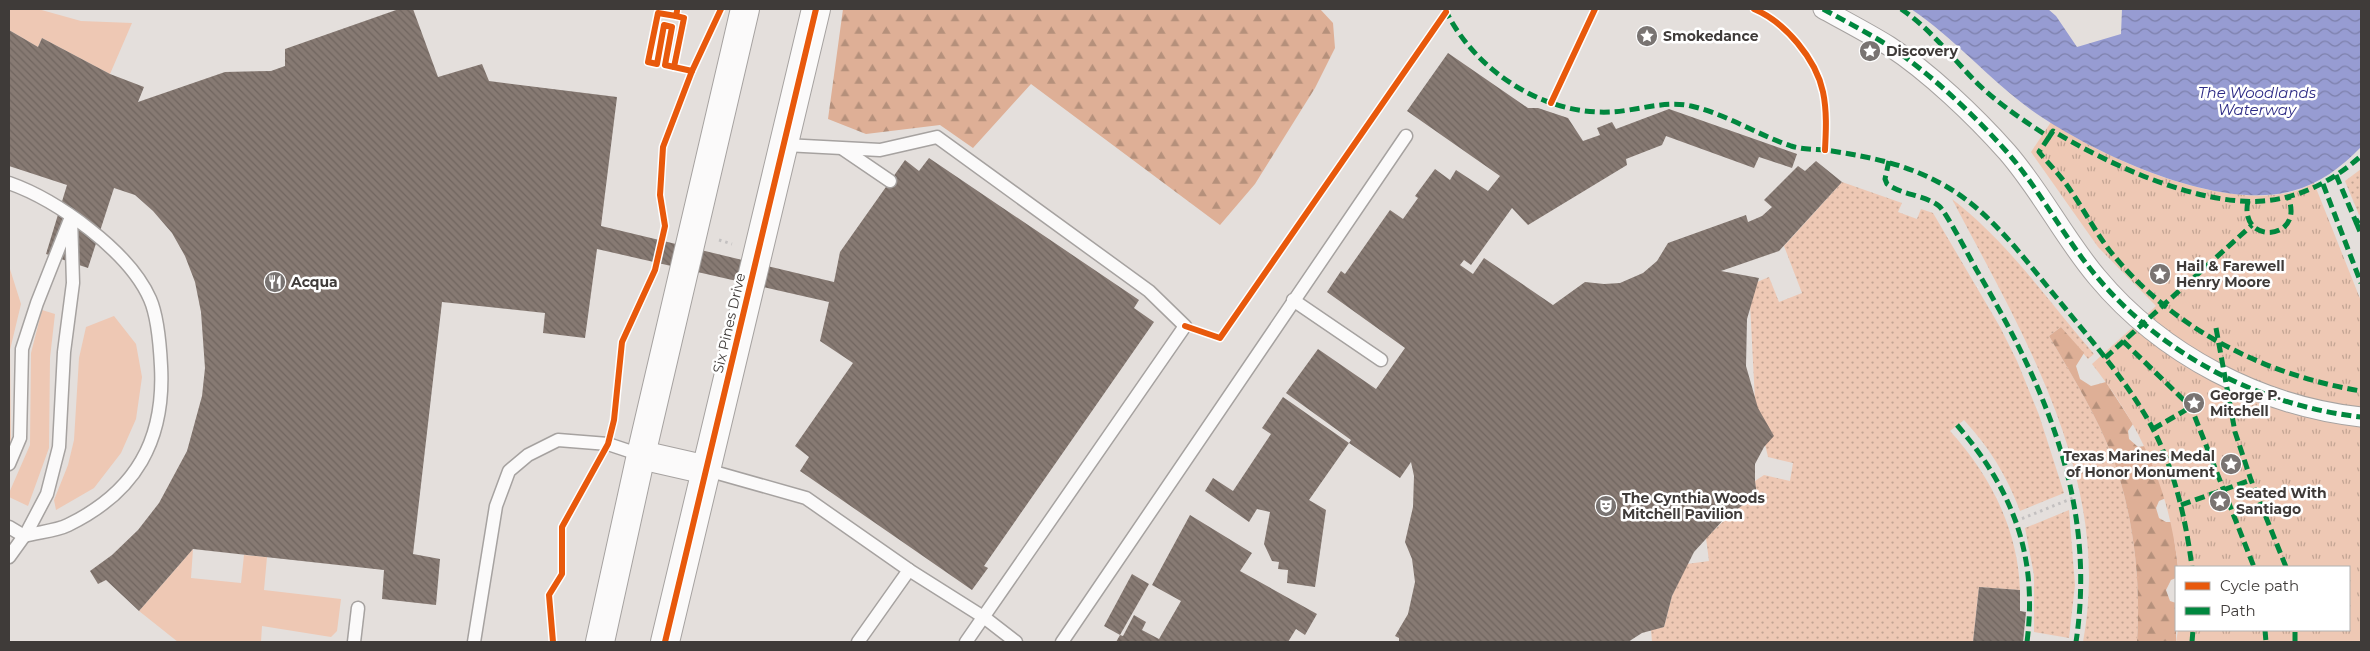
<svg xmlns="http://www.w3.org/2000/svg" width="2370" height="651" font-family="Montserrat,sans-serif">
	<style>
		.grass { fill: url(#grass-dots) }
		.forest { fill: url(#forest-firs) }
		.park { fill: url(#park-tufts) }
		.garden { fill: #eec8b4 }
		.water { fill: url(#water-waves) }
		.building { fill: url(#building-back-hatch) }
		.lines { fill: none; stroke-linecap: round; stroke-linejoin: round }
		.service-casing { stroke: #a6a2a0; stroke-width: 15 }
		.pedestrian-casing { stroke: #a6a2a0; stroke-width: 21 }
		.tertiary-casing { stroke: #a6a2a0; stroke-width: 30 }
		.path { stroke: #c3c0c0; stroke-width: 3; stroke-dasharray: 2.5 4; stroke-linecap: butt }
		.service { stroke: #fbfafa; stroke-width: 12 }
		.pedestrian { stroke: #fbfafa; stroke-width: 19 }
		.tertiary { stroke: #fbfafa; stroke-width: 28 }
		.quiet { stroke: #00873e; stroke-width: 5; stroke-dasharray: 10 5; stroke-linecap: butt }
		.cycleway-casing { stroke: #fff; stroke-width: 9 }
		.cycleway { stroke: #e8590c; stroke-width: 6 }
		.labels { text-anchor: middle; stroke-width: 5; stroke-linejoin: round; paint-order: stroke }
		.poi-label { font-size: 14px; font-weight: bold; fill: #3f3b39; stroke: #fff; text-anchor: start }
		.street-label { font-size: 14px; fill: #3f3b39; stroke: #fff }
		.water-label { font-size: 15px; font-style: italic; fill: #2d2b85; stroke: #fff }
	</style>
	<defs>
		<pattern id="grass-dots" width="8" height="8" patternUnits="userSpaceOnUse" patternTransform="scale(1.25)"><rect width="8" height="8" fill="#eec8b4"/><path d="M2 2h.1M6 6h.1" fill="none" stroke="#c2a493" stroke-width="1.8" stroke-linecap="round"/></pattern>
		<pattern id="forest-firs" width="22" height="20" patternUnits="userSpaceOnUse" patternTransform="scale(1.25)"><rect width="22" height="20" fill="#deaf96"/><path d="M5 1l3.5 6h-7zM16 11l3.5 6h-7z" fill="#b5907b"/></pattern>
		<pattern id="park-tufts" width="24" height="20" patternUnits="userSpaceOnUse" patternTransform="scale(1.25)"><rect width="24" height="20" fill="#eec8b4"/><path d="M3 7l-1-3M5 7V3M7 7l1-3M15 17l-1-3M17 17v-4M19 17l1-3" fill="none" stroke="#c2a493"/></pattern>
		<pattern id="water-waves" width="16" height="10" patternUnits="userSpaceOnUse" patternTransform="scale(1.25)"><rect width="16" height="10" fill="#979cd2"/><path d="M0 5q4-4 8 0t8 0" fill="none" stroke="#7d80ab"/></pattern>
		<pattern id="building-back-hatch" width="6" height="6" patternUnits="userSpaceOnUse" patternTransform="scale(1.25)"><rect width="6" height="6" fill="#877a73"/><path d="M-1 5l2 2M0 0l6 6M5-1l2 2" fill="none" stroke="#70655f"/></pattern>
	</defs>
	<rect width="100%" height="100%" fill="#e4dfdc"/>
	<g class="grass">
		<path d="M2361 169V214L2359 215 2345 181Z"/>
		<path d="M1842 182 1902 203 1898 212 1917 219 1921 209 1933 213 2000 327 2017 361 2039 415 2064 493 2020 511C2007 476 1989 447 1964 420L1950 431C1990 475 2018 529 2020 590L1979 587 1973 642H1652L1651 630 1664 627 1672 596 1687 564 1709 561 1706 538 1737 508 1757 495 1755 481 1764 475 1790 481 1793 463 1768 457 1755 401 1750 303 1757 282 1769 277 1779 302 1802 293 1784 246Z"/>
		<path d="M1952 199C2008 242 2048 301 2094 354L2088 359 2061 327 2049 336C2072 376 2098 417 2114 461 2134 519 2141 582 2137 642H2083C2113 481 2024 336 1952 199Z"/>
		<path d="M2069 510 2075 585 2069 638 2034 632V575L2025 528Z"/>
	</g>
	<g class="forest">
		<path d="M843 9H1320L1333 23 1335 48 1315 88 1255 184 1220 225 1031 84 973 148 940 125 866 134 828 119Z"/>
		<path d="M2061 327 2084 353 2076 366 2080 379 2091 386 2106 382 2133 424 2128 431 2129 439 2138 447 2145 446 2166 498 2159 501 2156 508 2159 518 2166 522H2172L2178 567H2176V578L2171 580 2166 590 2170 601 2176 603V642H2137C2141 582 2134 519 2114 461 2098 417 2072 376 2049 336Z"/>
	</g>
	<path class="park" d="M2051 122C2109 162 2247 222 2314 183L2361 301V642H2176L2178 630H2349V567H2178C2169 488 2141 426 2092 364L2156 306 2098 247 2031 152Z"/>
	<g class="garden">
		<path d="M9 9H38L81 21 132 23 110 74 42 38 38 47 9 30Z"/>
		<path d="M9 266 21 304 10 350 11 439 9 444Z"/>
		<path d="M42 310 55 314 50 358 49 448 28 506 9 497V493L30 445 31 353Z"/>
		<path d="M114 316 136 344 142 377 136 419 121 453 94 488 56 510 54 500 68 465 74 440 79 358 86 327Z"/>
		<path d="M193 549 191 578 241 583 244 555 267 557 264 590 341 599 337 631 331 637 262 626 261 642H178L139 611Z"/>
	</g>
	<path class="water" d="M1911 9H2048L2056 16 2077 47 2121 34 2122 9H2361V147C2342 167 2319 184 2292 191 2217 212 2090 152 2030 109 1988 78 1954 38 1911 9Z"/>
	<g class="building">
		<path d="M399 9H413L438 77 482 64 489 81 617 97 601 226 834 282 840 252 905 160 919 171 929 158 1139 300 1134 308 1154 322 984 566 988 568 972 590 800 471 809 457 795 446 853 363 820 341 829 302 597 249 585 338 543 333 545 313 442 302 413 554 440 559 436 605 382 599 384 570 193 549 139 611 106 580 98 584 90 571 112 555 138 530 159 503 187 451 202 396 205 368 201 312 195 282 185 256 172 233 153 211 135 195 114 188 88 268 46 254 67 185 9 166V30L38 47 42 38 110 74 144 87 138 102 225 72 271 71 285 66V49Z"/>
		<path d="M1448 53 1528 108H1538L1568 118 1583 141 1600 135 1597 128 1612 122 1616 129 1669 109 1797 154 1792 168 1759 157 1754 168 1666 136 1662 145 1626 159 1627 165 1528 225 1512 208 1471 265 1464 260 1460 265 1473 274 1484 258 1553 305 1585 282 1604 284 1620 283 1643 273 1657 261 1668 243 1746 215 1748 222 1762 216 1772 207 1764 200 1798 166 1805 171 1816 161 1842 182 1779 251 1721 271 1759 278 1747 319 1746 366 1758 408 1774 436 1764 447 1755 464V481L1757 495 1725 518 1694 552 1672 596 1664 627 1642 633 1628 642H1399V638L1395 636 1408 614 1415 582 1412 559 1405 542 1413 507 1414 476 1411 462 1400 478 1349 443 1351 440 1286 393 1318 349 1376 389 1405 348 1327 292 1341 271 1345 274 1390 210 1403 219 1418 198 1415 196 1435 169 1450 180 1456 170 1488 191 1500 176 1407 111Z"/>
		<path d="M1283 397 1349 443 1309 500 1326 510 1315 587 1287 583 1288 570 1278 569 1279 562 1272 561 1264 544 1270 512 1257 509 1249 522 1205 491 1213 478 1233 491 1271 434 1262 428Z"/>
		<path d="M1190 515 1252 553 1240 571 1317 614 1305 635 1296 629 1288 642H1116L1120 635 1123 636 1134 615 1146 622 1142 630 1159 639 1181 601 1152 585Z"/>
		<path d="M1132 574 1149 584 1120 635 1104 626Z"/>
		<path d="M1979 587 2020 590V611L2026 612 2023 642H1973Z"/>
	</g>
	<g class="lines">
		<g class="service-casing">
			<g id="service">
				<path d="M785 145 880 150 937 137 1149 291 1185 326 966 642"/>
				<path d="M843 149 890 181"/>
				<path d="M9 183C57 200 129 251 150 299 158 317 160 346 161 366 165 440 136 492 68 525 56 531 38 532 24 536L9 527"/>
				<path d="M1293 300 1381 360"/>
				<path d="M9 464 20 438 22 349 37 303 71 217 73 283 64 352 59 447 47 494 27 532 9 557"/>
				<path d="M707 470 806 498 909 570 858 642"/>
				<path d="M909 570 985 618 1016 642"/>
				<path d="M354 642 358 608"/>
				<path d="M474 642 496 506 509 471 528 455 558 440 608 444 641 455"/>
				<path d="M1062 642 1406 136"/>
			</g>
		</g>
		<g class="pedestrian-casing">
			<path id="pedestrian" d="M1823 9C1845 21 1868 33 1889 46 1929 72 1975 116 2007 152 2041 191 2064 238 2097 277 2162 355 2261 406 2361 417"/>
		</g>
		<g class="tertiary-casing">
			<g id="tertiary">
				<path d="M641 455 707 470"/>
				<path d="M600 642 641 455 745 9"/>
				<path d="M665 642 816 9"/>
			</g>
		</g>
		<g class="path">
			<path d="M719 240 732 244"/>
			<path d="M2016 521 2073 498"/>
		</g>
		<use href="#service" class="service"/>
		<use href="#pedestrian" class="pedestrian"/>
		<use href="#tertiary" class="tertiary"/>
		<g class="quiet">
			<path d="M1445 9C1473 69 1542 115 1610 112 1636 111 1665 100 1691 106 1726 114 1758 135 1791 146 1804 150 1818 149 1832 151 1870 157 1905 164 1940 183 1988 208 2022 256 2056 297 2090 339 2128 382 2153 429 2175 471 2186 521 2192 567"/>
			<path d="M1823 9C1845 21 1868 33 1889 46 1929 72 1975 116 2007 152 2041 191 2064 238 2097 277 2162 355 2261 406 2361 417"/>
			<path d="M1901 9C1931 29 1953 59 1978 84 2000 105 2024 121 2049 137L2053 131C2108 164 2198 206 2263 201 2301 198 2334 180 2361 156"/>
			<path d="M2049 137 2039 152C2048 163 2058 173 2066 184 2082 206 2094 230 2110 251 2172 329 2265 375 2361 391"/>
			<path d="M1889 161 1885 179 1887 184C1902 195 1925 195 1939 206 1946 212 1970 258 1976 269 2045 386 2097 503 2076 642"/>
			<path d="M2336 175 2356 222 2361 219"/>
			<path d="M2323 184 2361 283"/>
			<path d="M2248 201C2238 246 2306 241 2288 197"/>
			<path d="M2356 222 2361 234"/>
			<path d="M2216 328 2235 432 2251 480 2286 567"/>
			<path d="M2123 341 2191 407 2254 567"/>
			<path d="M2105 358 2252 225"/>
			<path d="M1957 425C2013 490 2038 556 2027 642"/>
			<path d="M2153 429 2191 407"/>
			<path d="M2181 505 2251 480"/>
			<path d="M2265 630 2266 642"/>
			<path d="M2192 642 2193 630"/>
			<path d="M2295 642V630"/>
		</g>
		<g class="cycleway-casing">
			<g id="cycleway">
				<path d="M1754 9C1785 22 1816 59 1823 92 1827 111 1826 131 1825 150"/>
				<path d="M677 11 676 16 684 18 674 67 692 71"/>
				<path d="M674 67 665 65 672 27 664 25 657 64 648 62 658 13 676 16"/>
				<path d="M1551 103 1595 9"/>
				<path d="M1185 326 1220 338 1446 12"/>
				<path d="M553 642 549 595 562 574V527L608 444 614 420 622 342 655 270 665 226 660 195 663 147 692 71 721 9"/>
				<path d="M665 642 816 9"/>
			</g>
		</g>
		<use href="#cycleway" class="cycleway"/>
	</g>
	<defs>
		<g id="sight-disc" transform="scale(1.125)"><circle r="9.5" fill="#797472" stroke="#fff"/><path d="M0-6L1.8-2.2L6-1.7L2.9 1.2L3.7 5.4L0 3.3L-3.7 5.4L-2.9 1.2L-6-1.7L-1.8-2.2Z" fill="#fff"/></g>
		<g id="restaurant-disc" transform="scale(1.125)"><circle r="9.5" fill="#797472" stroke="#fff"/><path d="M-5-6h1v4h1v-4h1v4h1v-4h1v5L-1.5 .5V6h-2V.5L-5-1ZM5-6V6H3V1.5H1.5Q1.5-4 5-6Z" fill="#fff"/></g>
		<g id="theatre-disc" transform="scale(1.125)"><circle r="9.5" fill="#797472" stroke="#fff"/><path d="M-5-5.5Q0-4 5-5.5V0Q5 5 0 6Q-5 5-5 0ZM-3.3-2.5H-1v1.5H-3.3ZM1-2.5H3.3v1.5H1ZM-2.8 1Q0 5.5 2.8 1Z" fill="#fff"/></g>
	</defs>
	<g fill-rule="evenodd">
		<use href="#sight-disc" x="1647" y="36"/>
		<use href="#sight-disc" x="1870" y="51"/>
		<use href="#sight-disc" x="2160" y="274"/>
		<use href="#restaurant-disc" x="275" y="282"/>
		<use href="#sight-disc" x="2194" y="403"/>
		<use href="#sight-disc" x="2231" y="464"/>
		<use href="#sight-disc" x="2220" y="501"/>
		<use href="#theatre-disc" x="1606" y="506"/>
	</g>
	<g class="labels">
		<g class="poi-label">
			<text x="1663" y="41">Smokedance</text>
			<text x="1886" y="56">Discovery</text>
			<text x="2176" y="271">Hail &amp; Farewell<tspan x="2176" dy="16">Henry Moore</tspan></text>
			<text x="291" y="287">Acqua</text>
			<text x="2210" y="400">George P.<tspan x="2210" dy="16">Mitchell</tspan></text>
			<text x="2215" y="461" text-anchor="end">Texas Marines Medal<tspan x="2215" dy="16">of Honor Monument</tspan></text>
			<text x="2236" y="498">Seated With<tspan x="2236" dy="16">Santiago</tspan></text>
			<text x="1622" y="503">The Cynthia Woods<tspan x="1622" dy="16">Mitchell Pavilion</tspan></text>
		</g>
		<g class="street-label">
			<text transform="translate(729 323) rotate(-77)" y="5">Six Pines Drive</text>
		</g>
		<g class="water-label">
			<text x="2257" y="98">The Woodlands<tspan x="2257" dy="17">Waterway</tspan></text>
		</g>
	</g>
	<rect width="2370" height="651" fill="none" stroke="#3f3b39" stroke-width="20"/>
	<rect x="2175" y="566" width="175" height="65" fill="#ffffff" stroke="#b2b1b0"/>
	<rect x="2185" y="582" width="25" height="8" fill="#e8590c" stroke="#b2b1b0"/>
	<text x="2220" y="591" font-size="15" fill="#3f3b39">Cycle path</text>
	<rect x="2185" y="607" width="25" height="8" fill="#00873e" stroke="#b2b1b0"/>
	<text x="2220" y="616" font-size="15" fill="#3f3b39">Path</text>
</svg>
